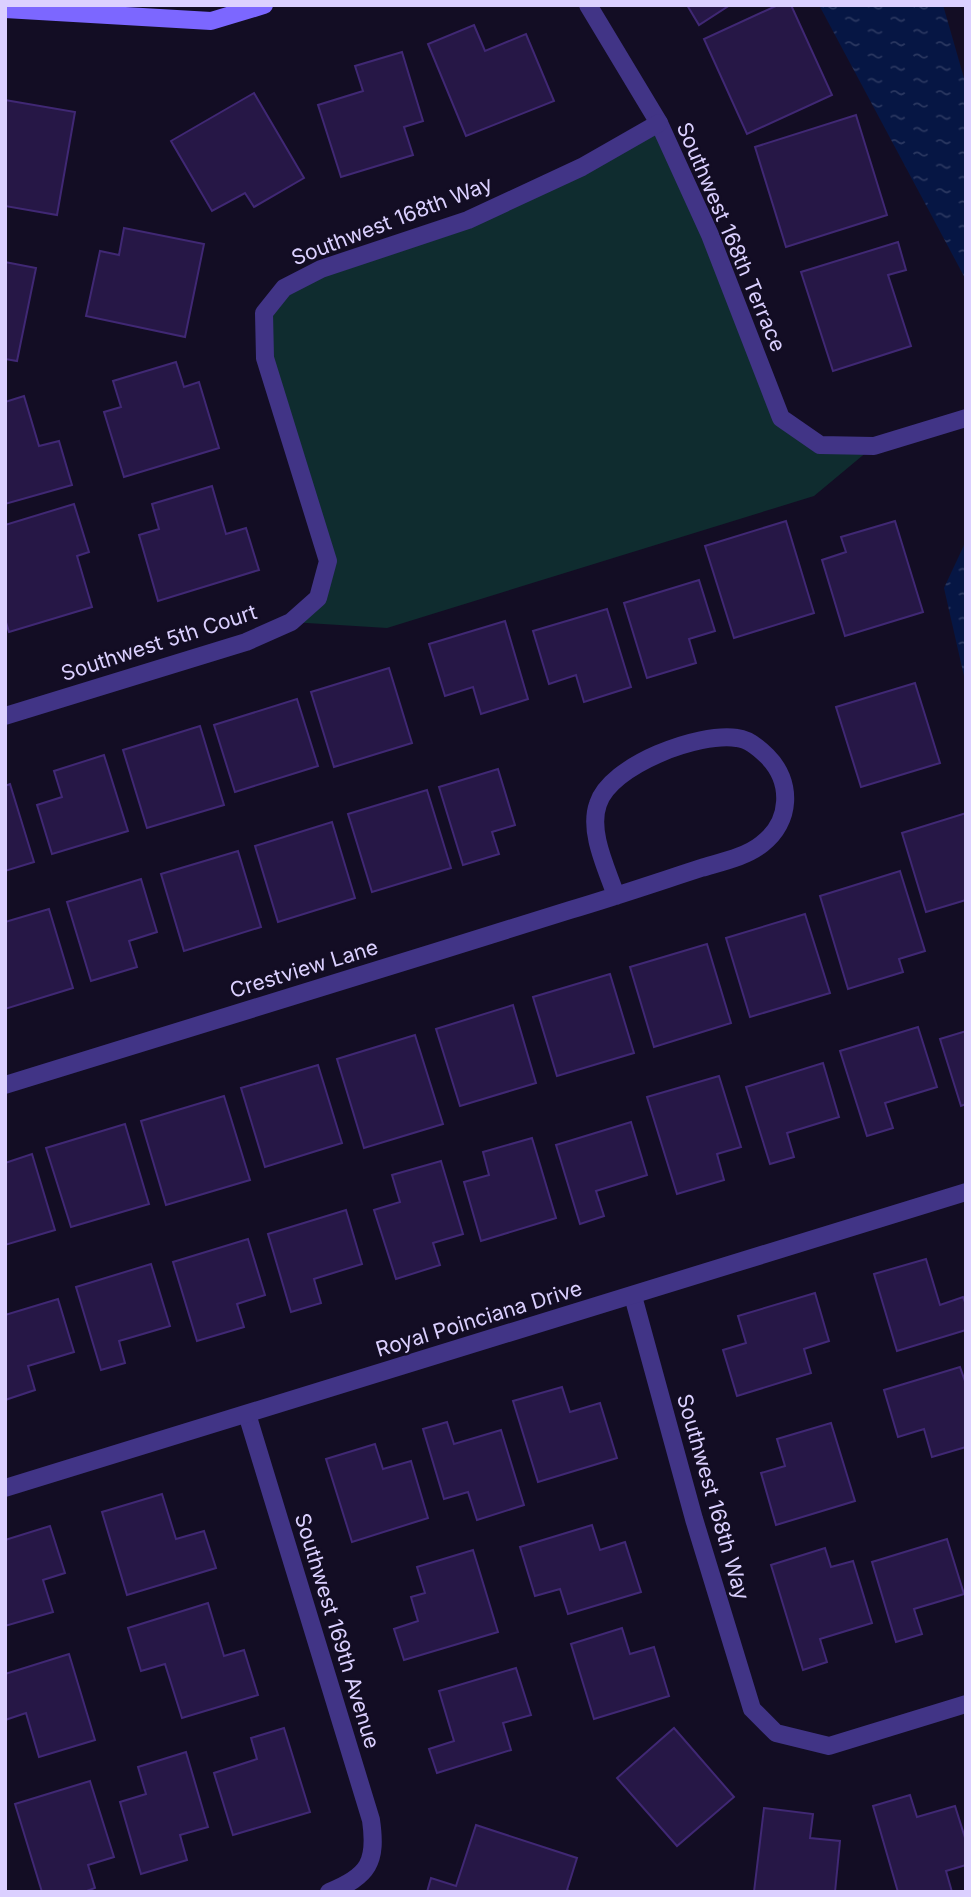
<svg xmlns="http://www.w3.org/2000/svg" width="971" height="1897" font-family="Inter,sans-serif">
	<style>
		.green { fill: #0f2c2f }
		.water { fill: url(#water-ripples) }
		.building { fill: #261746; stroke: #402874; stroke-width: 2 }
		.lines { fill: none; stroke-linecap: round; stroke-linejoin: round }
		.street { stroke: #413486; stroke-width: 18 }
		.secondary { stroke: #7c67ff; stroke-width: 18 }
		.labels { text-anchor: middle; stroke-width: 5; stroke-linejoin: round; paint-order: stroke }
		.street-label { font-size: 21px; fill: #dbd0ff; stroke: #130d24 }
	</style>
	<defs>
		<pattern id="water-ripples" width="26" height="14" patternUnits="userSpaceOnUse" patternTransform="scale(1.75)"><rect width="26" height="14" fill="#061644"/><path d="M2 4q2-2 4 0t4 0M15 11q2-2 4 0t4 0" fill="none" stroke="#2a3760"/></pattern>
	</defs>
	<rect width="100%" height="100%" fill="#130d24"/>
	<path class="green" d="M659 123 781 418 820 445 874 446 814 496 387 628 291 622 318 598 328 561 265 358 264 313 284 288 468 220Z"/>
	<g class="water">
		<path d="M819 5H943L966 85V280Z"/>
		<path d="M966 541V685L944 588Z"/>
	</g>
	<g class="building">
		<path d="M687 5H730L699 25Z"/>
		<path d="M778 5H791L832 95 747 134 704 39Z"/>
		<path d="M474 25 485 51 526 34 554 101 466 136 428 44Z"/>
		<path d="M402 52 423 121 404 127 413 155 341 177 318 105 363 91 355 66Z"/>
		<path d="M254 93 304 178 254 207 245 193 212 211 171 141Z"/>
		<path d="M5 100 75 112 57 215 5 206Z"/>
		<path d="M856 115 887 215 786 247 755 147Z"/>
		<path d="M124 228 204 244 185 337 86 316 100 251 119 255Z"/>
		<path d="M898 242 906 270 888 275 911 346 833 371 801 272Z"/>
		<path d="M5 262 36 268 17 361 5 359Z"/>
		<path d="M176 362 184 387 199 382 219 448 124 477 104 412 121 407 113 381Z"/>
		<path d="M24 396 39 446 59 441 72 485 5 504V402Z"/>
		<path d="M212 486 226 534 246 528 259 570 158 601 139 535 159 529 152 504Z"/>
		<path d="M74 504 89 552 77 556 92 607 9 632 5 619V525Z"/>
		<path d="M786 521 814 613 734 638 705 546Z"/>
		<path d="M895 521 923 612 845 636 822 560 846 552 841 537Z"/>
		<path d="M699 580 715 631 689 639 696 663 647 678 624 603Z"/>
		<path d="M607 609 631 687 584 702 576 675 549 684 533 631Z"/>
		<path d="M505 621 528 699 481 714 473 687 445 696 429 644Z"/>
		<path d="M389 668 412 743 334 767 311 692Z"/>
		<path d="M915 683 940 763 861 787 836 707Z"/>
		<path d="M297 699 318 766 235 792 214 725Z"/>
		<path d="M200 726 224 805 147 828 123 750Z"/>
		<path d="M104 755 128 831 52 854 37 805 62 797 54 771Z"/>
		<path d="M498 769 515 825 492 832 499 854 463 865 439 787Z"/>
		<path d="M10 784 34 862 5 871V786Z"/>
		<path d="M427 790 451 868 372 892 348 814Z"/>
		<path d="M966 813V900L926 912 902 833Z"/>
		<path d="M332 822 355 898 278 922 255 846Z"/>
		<path d="M238 851 261 927 184 951 161 874Z"/>
		<path d="M900 871 925 951 899 959 903 972 848 989 820 896Z"/>
		<path d="M141 879 157 932 129 941 137 967 91 981 67 902Z"/>
		<path d="M49 909 73 988 5 1009V922Z"/>
		<path d="M805 914 830 993 750 1017 726 938Z"/>
		<path d="M707 944 731 1023 654 1047 630 967Z"/>
		<path d="M610 974 634 1053 557 1076 533 997Z"/>
		<path d="M513 1005 536 1083 460 1106 436 1029Z"/>
		<path d="M918 1027 937 1087 885 1103 893 1128 867 1136 840 1051Z"/>
		<path d="M966 1031V1104L961 1106 940 1039Z"/>
		<path d="M415 1035 443 1124 364 1148 337 1059Z"/>
		<path d="M823 1063 839 1117 787 1133 794 1157 770 1164 746 1087Z"/>
		<path d="M318 1065 342 1143 265 1167 241 1088Z"/>
		<path d="M719 1076 741 1147 717 1154 724 1180 677 1194 647 1097Z"/>
		<path d="M224 1096 250 1180 166 1205 141 1121Z"/>
		<path d="M631 1122 647 1175 596 1191 604 1216 580 1224 556 1145Z"/>
		<path d="M125 1124 149 1204 71 1227 46 1148Z"/>
		<path d="M532 1138 556 1218 481 1241 464 1182 489 1175 483 1152Z"/>
		<path d="M32 1154 55 1230 5 1245V1163Z"/>
		<path d="M441 1161 463 1234 433 1243 440 1265 396 1279 374 1210 400 1202 392 1175Z"/>
		<path d="M346 1210 362 1264 314 1279 321 1303 291 1312 268 1234Z"/>
		<path d="M248 1239 265 1295 237 1304 244 1327 197 1341 173 1262Z"/>
		<path d="M926 1259 940 1305 963 1297 966 1305V1330L897 1351 874 1274Z"/>
		<path d="M151 1264 170 1326 119 1341 125 1363 101 1370 76 1287Z"/>
		<path d="M815 1293 829 1341 804 1349 811 1373 737 1396 723 1350 746 1343 738 1316Z"/>
		<path d="M58 1299 74 1352 28 1366 35 1390 5 1400V1315Z"/>
		<path d="M960 1367 966 1384V1447L932 1457 924 1429 898 1437 884 1390Z"/>
		<path d="M562 1387 570 1412 600 1403 617 1458 538 1482 513 1401Z"/>
		<path d="M447 1422 454 1444 501 1430 524 1505 477 1520 468 1492 444 1499 423 1429Z"/>
		<path d="M831 1423 855 1501 776 1525 761 1473 785 1466 777 1439Z"/>
		<path d="M375 1444 383 1469 411 1461 428 1518 352 1542 326 1459Z"/>
		<path d="M162 1494 176 1539 204 1531 216 1568 127 1595 102 1512Z"/>
		<path d="M592 1525 600 1550 625 1542 641 1592 568 1614 560 1589 535 1596 520 1547Z"/>
		<path d="M50 1526 65 1573 43 1580 53 1612 5 1626V1540Z"/>
		<path d="M947 1539 964 1594 914 1609 922 1634 896 1642 872 1562Z"/>
		<path d="M825 1548 831 1567 853 1561 872 1623 820 1639 827 1662 803 1670 771 1565Z"/>
		<path d="M473 1550 498 1632 404 1660 394 1629 418 1621 411 1597 425 1593 417 1567Z"/>
		<path d="M208 1603 224 1656 244 1650 258 1695 182 1718 165 1664 141 1671 128 1628Z"/>
		<path d="M622 1628 630 1654 654 1647 669 1696 594 1719 571 1644Z"/>
		<path d="M69 1654 95 1740 39 1757 26 1713 5 1720V1674Z"/>
		<path d="M516 1668 531 1715 503 1723 511 1750 437 1773 429 1749 454 1741 439 1691Z"/>
		<path d="M284 1728 310 1812 233 1835 214 1773 257 1759 251 1738Z"/>
		<path d="M674 1728 734 1797 677 1846 617 1778Z"/>
		<path d="M186 1752 208 1827 180 1835 187 1860 141 1874 120 1802 146 1794 138 1767Z"/>
		<path d="M90 1781 114 1857 88 1865 95 1888 84 1892H42L15 1804Z"/>
		<path d="M910 1795 917 1817 955 1806 966 1841V1865L946 1871 952 1892H898L873 1806Z"/>
		<path d="M764 1808 813 1814 810 1838 840 1841 835 1892H754Z"/>
		<path d="M476 1825 577 1858 567 1890 571 1892H427L431 1878 456 1886Z"/>
	</g>
	<g class="lines">
		<g class="street">
			<path d="M588 5 659 123 710 235 781 418 820 445 874 446 966 418"/>
			<path d="M5 716 246 642 291 622 318 598 328 561 265 358 264 313 284 288 321 269 468 220 582 167 659 123"/>
			<path d="M5 1085C194 1027 382 969 570 910 614 897 658 882 701 868 721 862 746 857 762 844 791 822 793 782 767 756 759 748 748 739 737 738 699 732 610 765 598 804 588 832 607 869 616 896"/>
			<path d="M633 1296 694 1519 752 1709 776 1733 829 1746 966 1704"/>
			<path d="M247 1414 371 1820C377 1862 369 1876 329 1892"/>
			<path d="M5 1488 966 1192"/>
		</g>
		<path class="secondary" d="M5 9 211 21 264 5"/>
	</g>
	<g class="labels">
		<g class="street-label">
			<text transform="translate(392 221) rotate(-21)" y="7">Southwest 168th Way</text>
			<text transform="translate(731 237) rotate(67)" y="7">Southwest 168th Terrace</text>
			<text transform="translate(159 643) rotate(-18)" y="7">Southwest 5th Court</text>
			<text transform="translate(304 969) rotate(-17)" y="7">Crestview Lane</text>
			<text transform="translate(479 1319) rotate(-17)" y="7">Royal Poinciana Drive</text>
			<text transform="translate(713 1497) rotate(74)" y="7">Southwest 168th Way</text>
			<text transform="translate(337 1631) rotate(73)" y="7">Southwest 169th Avenue</text>
		</g>
	</g>
	<rect width="971" height="1897" fill="none" stroke="#dbd0ff" stroke-width="14"/>
</svg>
